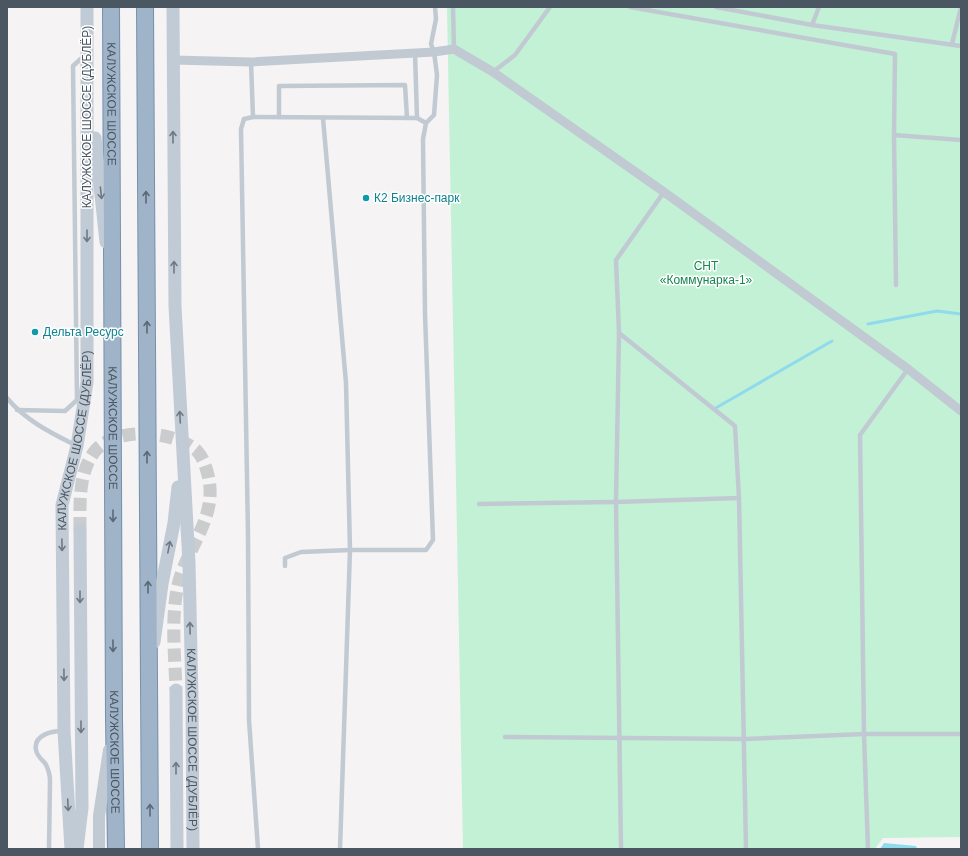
<svg xmlns="http://www.w3.org/2000/svg" width="968" height="856" font-family="Helvetica,sans-serif">
	<style>
		.green { fill: #c3f1d5 }
		.water { fill: #90daee }
		.lines { fill: none; stroke-linecap: round; stroke-linejoin: round }
		.stream { stroke: #90daee; stroke-width: 3 }
		.secondary-tunnel { stroke: #caccce; stroke-width: 13; stroke-dasharray: 13 6; stroke-linecap: butt }
		.trunk-casing { stroke: #7690ad; stroke-width: 18 }
		.service { stroke: #c1cad2; stroke-width: 4.5 }
		.minor { stroke: #c1cad2; stroke-width: 9 }
		.tertiary { stroke: #c1cad2; stroke-width: 12 }
		.secondary { stroke: #c1cbd6; stroke-width: 13 }
		.trunk { stroke: #9fb4c9; stroke-width: 16 }
		.oneway { stroke: #6e7984 }
		.oneway2 { stroke: #5b6976 }
		.culture-dot { fill: #0f9aa8; stroke: #fff; stroke-width: 1.5 }
		.labels { text-anchor: middle; stroke-width: 3; stroke-linejoin: round; paint-order: stroke }
		.street-label { font-size: 12px; fill: #4a5661; stroke: #fff }
		.culture-label { font-size: 12px; fill: #0d838f; stroke: #fff; text-anchor: start }
		.park-label { font-size: 12px; fill: #17864f; stroke: #fff }
	</style>
	<rect width="100%" height="100%" fill="#f5f3f3"/>
	<path class="green" d="M447 7H961V837L883 838 875 849H463Z"/>
	<path class="water" d="M884 843 916 846 917 849H880Z"/>
	<g class="lines">
		<g class="stream">
			<path d="M868 324 937 311 961 314"/>
			<path d="M714 409 832 341"/>
		</g>
		<path class="secondary-tunnel" d="M80 530C80 503 78 473 95 451 116 426 174 430 197 451 203 457 206 467 208 475 219 519 184 549 177 590 171 622 175 657 176 690"/>
		<g class="trunk-casing">
			<g id="trunk">
				<path id="s3" d="M111 7 114 719 116 849"/>
				<path d="M145 7 150 849"/>
			</g>
		</g>
		<g class="service">
			<path d="M453 7 454 49"/>
			<path d="M630 7 895 54 894 135 896 285"/>
			<path d="M716 7 812 25 961 46"/>
			<path d="M812 25 819 7"/>
			<path d="M952 44 961 7"/>
			<path d="M415 53 417 118"/>
			<path d="M251 62 253 117"/>
			<path d="M493 72 515 55 550 7"/>
			<path d="M279 117V86L405 85 407 118"/>
			<path d="M323 118 346 383 350 550 340 849"/>
			<path d="M426 123 434 115 437 75 434 52 431 44 436 19 435 7"/>
			<path d="M894 135 961 140"/>
			<path d="M619 333 735 426 739 498 746 849"/>
			<path d="M7 398C25 420 51 433 75 445"/>
			<path d="M17 410 65 411 77 400 73 66 85 55"/>
			<path d="M479 504 616 502 739 498"/>
			<path d="M505 737 745 739 864 734H961"/>
			<path d="M49 849 50 781C50 774 48 768 45 763 41 759 37 756 36 750 33 735 52 731 62 731"/>
			<path d="M258 849 249 720 248 535 241 129 244 119 253 117 417 118 426 123 423 139 425 314 433 540 426 550H350L301 552 285 558V566"/>
			<path d="M621 849 616 502 619 333 616 260 664 192"/>
			<path d="M868 849 864 734 860 435 908 369"/>
		</g>
		<path class="minor" d="M173 60 251 62 434 52 454 49 493 72 664 192 908 369 961 411"/>
		<path class="tertiary" d="M99 849V816L109 750"/>
		<g class="secondary">
			<path id="s1" d="M173 7 175 306 189 563 192 699 193 849"/>
			<path d="M95 138 106 242"/>
			<path d="M154 642 162 584 174 523 178 487"/>
			<path d="M176 690 177 849"/>
			<path id="s2" d="M71 849 64 731 62 505 77 446 87 382V7"/>
			<path d="M77 849 82 808 80 530"/>
		</g>
		<use href="#trunk" class="trunk"/>
	</g>
	<defs><path id="oneway-shaft" d="M-6 0H5M1.5-3L5.5 0L1.5 3" fill="none" stroke-width="1.6" stroke-linecap="round" stroke-linejoin="round"/></defs>
	<g class="oneway">
		<use href="#oneway-shaft" transform="translate(173 137) rotate(-90)"/>
		<use href="#oneway-shaft" transform="translate(101 193) rotate(84)"/>
		<use href="#oneway-shaft" transform="translate(87 236) rotate(90)"/>
		<use href="#oneway-shaft" transform="translate(174 267) rotate(-90)"/>
		<use href="#oneway-shaft" transform="translate(180 417) rotate(-93)"/>
		<use href="#oneway-shaft" transform="translate(62 545) rotate(89)"/>
		<use href="#oneway-shaft" transform="translate(169 547) rotate(-79)"/>
		<use href="#oneway-shaft" transform="translate(80 597) rotate(90)"/>
		<use href="#oneway-shaft" transform="translate(190 628) rotate(-91)"/>
		<use href="#oneway-shaft" transform="translate(64 675) rotate(89)"/>
		<use href="#oneway-shaft" transform="translate(81 727) rotate(90)"/>
		<use href="#oneway-shaft" transform="translate(176 768) rotate(-90)"/>
		<use href="#oneway-shaft" transform="translate(68 805) rotate(87)"/>
	</g>
	<g class="oneway2">
		<use href="#oneway-shaft" transform="translate(146 197) rotate(-90)"/>
		<use href="#oneway-shaft" transform="translate(147 327) rotate(-90)"/>
		<use href="#oneway-shaft" transform="translate(147 457) rotate(-90)"/>
		<use href="#oneway-shaft" transform="translate(113 516) rotate(90)"/>
		<use href="#oneway-shaft" transform="translate(148 587) rotate(-90)"/>
		<use href="#oneway-shaft" transform="translate(113 646) rotate(90)"/>
		<use href="#oneway-shaft" transform="translate(150 810) rotate(-90)"/>
	</g>
	<g class="culture-dot">
		<circle cx="366" cy="198" r="4"/>
		<circle cx="35" cy="332" r="4"/>
	</g>
	<g class="labels">
		<g class="street-label">
			<text dy="4" stroke="none"><textPath href="#s3" startOffset="97">КАЛУЖСКОЕ ШОССЕ</textPath></text>
			<text transform="translate(87 117) rotate(-90)" y="4">КАЛУЖСКОЕ ШОССЕ (ДУБЛЁР)</text>
			<text dy="4" stroke="none"><textPath href="#s3" startOffset="421">КАЛУЖСКОЕ ШОССЕ</textPath></text>
			<text dy="4" stroke="none"><textPath href="#s2" startOffset="410">КАЛУЖСКОЕ ШОССЕ (ДУБЛЁР)</textPath></text>
			<text dy="4" stroke="none"><textPath href="#s1" startOffset="733">КАЛУЖСКОЕ ШОССЕ (ДУБЛЁР)</textPath></text>
			<text dy="4" stroke="none"><textPath href="#s3" startOffset="745">КАЛУЖСКОЕ ШОССЕ</textPath></text>
		</g>
		<g class="culture-label">
			<text x="374" y="202">К2 Бизнес-парк</text>
			<text x="43" y="336">Дельта Ресурс</text>
		</g>
		<g class="park-label">
			<text x="706" y="270">СНТ<tspan x="706" dy="14">«Коммунарка-1»</tspan></text>
		</g>
	</g>
	<rect width="968" height="856" fill="none" stroke="#4a5661" stroke-width="16"/>
</svg>
